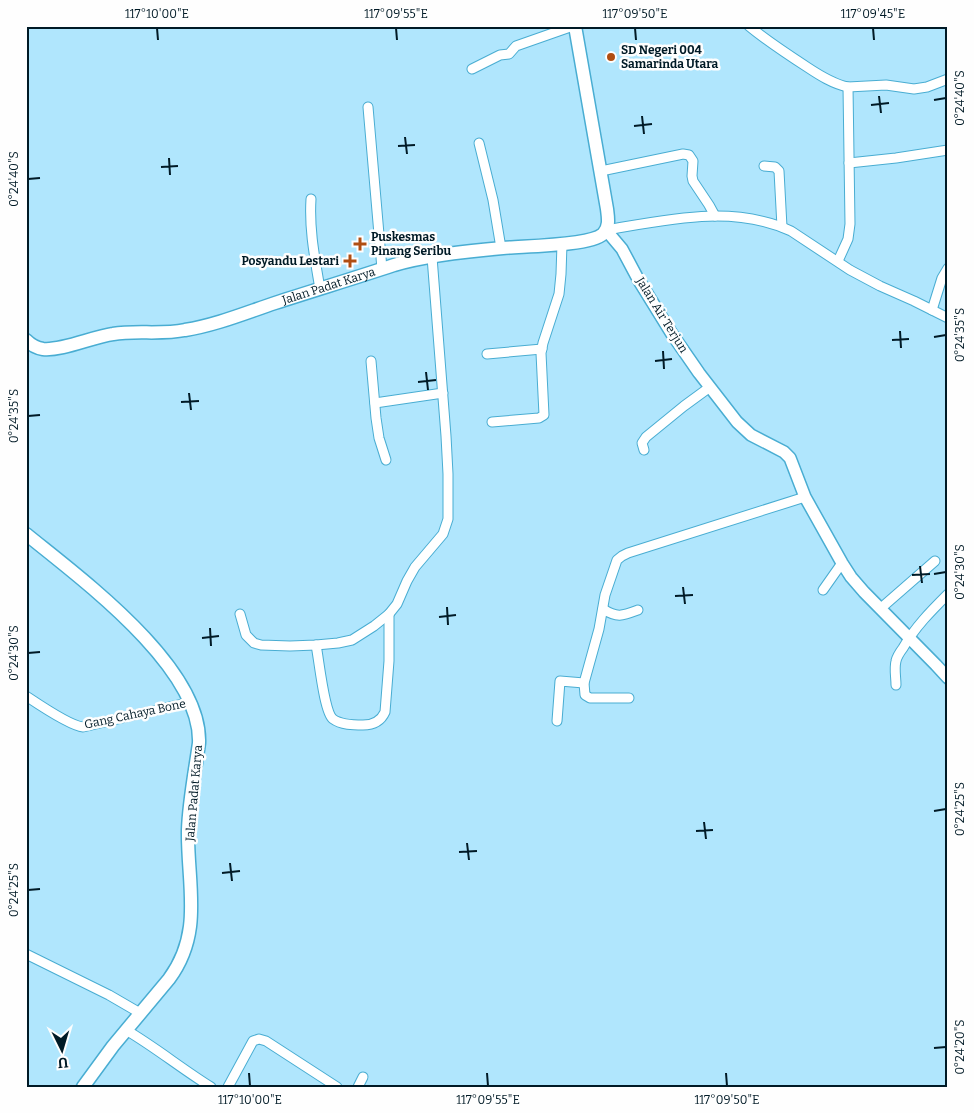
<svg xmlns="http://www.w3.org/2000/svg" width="974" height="1113" font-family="Bitter,serif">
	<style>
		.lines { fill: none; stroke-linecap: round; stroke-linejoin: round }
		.minor-casing { stroke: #49add2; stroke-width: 11 }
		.tertiary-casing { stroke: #49add2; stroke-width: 14 }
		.secondary-casing { stroke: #49add2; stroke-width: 15 }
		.minor { stroke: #fff; stroke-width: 9 }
		.tertiary { stroke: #fff; stroke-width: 11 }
		.secondary { stroke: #fff; stroke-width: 12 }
		.ticks { fill: none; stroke: #001a26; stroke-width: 2 }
		.poi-dot { fill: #b04e12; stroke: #fefefe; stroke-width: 2 }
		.labels { text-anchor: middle; stroke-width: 5; stroke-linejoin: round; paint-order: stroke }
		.poi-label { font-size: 12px; font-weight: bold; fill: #001a26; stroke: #fefefe; text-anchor: start }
		.street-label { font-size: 12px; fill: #001a26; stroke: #fefefe }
		.neatline { fill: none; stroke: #001a26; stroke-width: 2 }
		.ticks-label { font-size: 12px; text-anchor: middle; fill: #001a26 }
	</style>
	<rect width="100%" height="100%" fill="#b0e6fd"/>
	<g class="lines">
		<g class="minor-casing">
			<g id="minor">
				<path d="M749 26C767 41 787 54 807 67 819 75 833 84 848 87L886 85 914 89 927 87 948 79"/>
				<path d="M472 69 500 55 509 54 516 46 573 26"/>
				<path d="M368 107 382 269"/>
				<path d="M479 143 493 200 501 248"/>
				<path d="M849 163 896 158 948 150"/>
				<path d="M764 166 775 167 779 171 782 227"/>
				<path d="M601 171 683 154 689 155 693 161 692 176 693 181 709 205 715 216"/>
				<path d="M311 199C309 230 315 259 320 289"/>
				<path d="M606 230C666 220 733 204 791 231L850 270 880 286 914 301 948 318"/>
				<path d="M838 261 848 239 850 224 848 87"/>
				<path d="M932 310 942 278 948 268"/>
				<path d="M487 354 542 349"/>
				<path d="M371 361 376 418 379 438 386 460"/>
				<path d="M375 403 443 393"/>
				<path d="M492 422 539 418 544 415 541 353 543 343 559 294 561 274 562 244"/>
				<path d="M644 450 642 443 646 437 684 406 710 387"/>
				<path d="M823 590 842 563"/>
				<path d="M603 609C617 618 622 616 638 610"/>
				<path d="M880 609 935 561"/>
				<path d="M240 614 246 635 254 643 261 645 290 646 316 645 338 643 352 640 374 626 389 614 397 604 407 581 415 567 443 534 448 519V474L446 436 432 257"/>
				<path d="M316 645C319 659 324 712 333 719 341 725 354 725 363 725 373 725 381 721 385 712L389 661V614"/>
				<path d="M896 685C896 677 894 669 896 661 897 656 900 652 903 648 915 627 931 611 948 594"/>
				<path d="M26 696C38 704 70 726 83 727L191 702"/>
				<path d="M629 698H590L585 695 584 683 599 629 605 595 617 560 622 556 628 553 805 497"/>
				<path d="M557 721 560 681 584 683"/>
				<path d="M26 954 109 995 140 1013"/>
				<path d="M126 1030C155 1047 182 1069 211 1087"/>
				<path d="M228 1087 253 1041 259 1039 266 1041 337 1087"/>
				<path d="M358 1087 363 1077"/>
			</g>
		</g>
		<g class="tertiary-casing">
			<path id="tertiary" d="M606 230 622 249 638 279 672 334 699 373 737 422 751 435 784 452 790 458 805 497 842 563 851 577 864 592 936 665 948 678"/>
		</g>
		<g class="secondary-casing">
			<g id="secondary">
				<path id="s1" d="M26 340C31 345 36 348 43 349 62 351 92 337 113 334 136 330 161 335 185 330 216 325 245 313 275 303 315 290 355 278 394 265 427 255 468 251 503 248 523 246 590 246 603 234 610 227 608 217 607 209L575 26"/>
				<path d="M26 534C80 578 202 667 199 743 195 772 189 801 188 830 187 884 204 932 169 979L113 1046 83 1087"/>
			</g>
		</g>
		<use href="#minor" class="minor"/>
		<use href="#tertiary" class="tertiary"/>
		<use href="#secondary" class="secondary"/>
	</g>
	<path class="ticks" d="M157 28 158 40M396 28 397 40M635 28 636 40M873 28 874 40M879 96 881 113M934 100 946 98M871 105 889 103M642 116 644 134M634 126 652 124M405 137 407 154M398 146 415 145M169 158 170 175M161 167 178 166M28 179 40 178M900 331 901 348M934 337 946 335M892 340 909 339M663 351 664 369M655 361 672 359M426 372 428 390M418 382 436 380M189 393 191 410M181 402 199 401M28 416 40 415M920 566 922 583M934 574 946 572M912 575 930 574M683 587 685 604M675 596 693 595M447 607 448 625M439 617 456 615M210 628 211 646M202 638 219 636M28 653 40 652M934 811 946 809M704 822 706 839M696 831 713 830M467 843 469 860M459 852 477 851M230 863 232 881M222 873 240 871M28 890 40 889M934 1048 946 1047M249 1073 250 1086M487 1073 488 1086M726 1073 727 1086"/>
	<g class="poi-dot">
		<circle cx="611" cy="57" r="5"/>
		<path d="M357.5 236.5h5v5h5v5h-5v5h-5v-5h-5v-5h5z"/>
		<path d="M347.5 253.5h5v5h5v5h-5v5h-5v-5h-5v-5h5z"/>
	</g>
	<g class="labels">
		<g class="poi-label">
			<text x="621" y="54">SD Negeri 004<tspan x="621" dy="14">Samarinda Utara</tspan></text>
			<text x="371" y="241">Puskesmas<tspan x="371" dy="14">Pinang Seribu</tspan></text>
			<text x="339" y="265" text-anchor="end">Posyandu Lestari</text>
		</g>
		<g class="street-label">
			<text dy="4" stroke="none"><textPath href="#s1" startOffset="314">Jalan Padat Karya</textPath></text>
			<text transform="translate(662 315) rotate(58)" y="4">Jalan Air Terjun</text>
			<text transform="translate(135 714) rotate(-12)" y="4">Gang Cahaya Bone</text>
			<text transform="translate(194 793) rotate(-85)" y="4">Jalan Padat Karya</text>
		</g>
	</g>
	<rect width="974" height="1113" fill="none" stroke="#fefefe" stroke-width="55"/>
	<g transform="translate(62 1050) rotate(175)" stroke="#fefefe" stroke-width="4" paint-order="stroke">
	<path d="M0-4L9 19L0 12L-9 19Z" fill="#001a26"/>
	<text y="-8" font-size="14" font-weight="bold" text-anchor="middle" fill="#001a26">U</text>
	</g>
	<rect x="28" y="28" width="918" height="1058" class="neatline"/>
	<g class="ticks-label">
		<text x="157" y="18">117°10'00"E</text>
		<text x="396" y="18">117°09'55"E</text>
		<text x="635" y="18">117°09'50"E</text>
		<text x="873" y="18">117°09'45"E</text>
		<text transform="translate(960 98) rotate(-90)" y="4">0°24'40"S</text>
		<text transform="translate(14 179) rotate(-90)" y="4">0°24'40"S</text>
		<text transform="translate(960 335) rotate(-90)" y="4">0°24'35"S</text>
		<text transform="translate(14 416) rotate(-90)" y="4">0°24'35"S</text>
		<text transform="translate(960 572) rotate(-90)" y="4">0°24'30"S</text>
		<text transform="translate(14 653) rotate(-90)" y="4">0°24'30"S</text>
		<text transform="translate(960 809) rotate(-90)" y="4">0°24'25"S</text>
		<text transform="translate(14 890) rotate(-90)" y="4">0°24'25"S</text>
		<text transform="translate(960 1047) rotate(-90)" y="4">0°24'20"S</text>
		<text x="250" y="1104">117°10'00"E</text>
		<text x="488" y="1104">117°09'55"E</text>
		<text x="727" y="1104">117°09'50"E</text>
	</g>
</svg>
